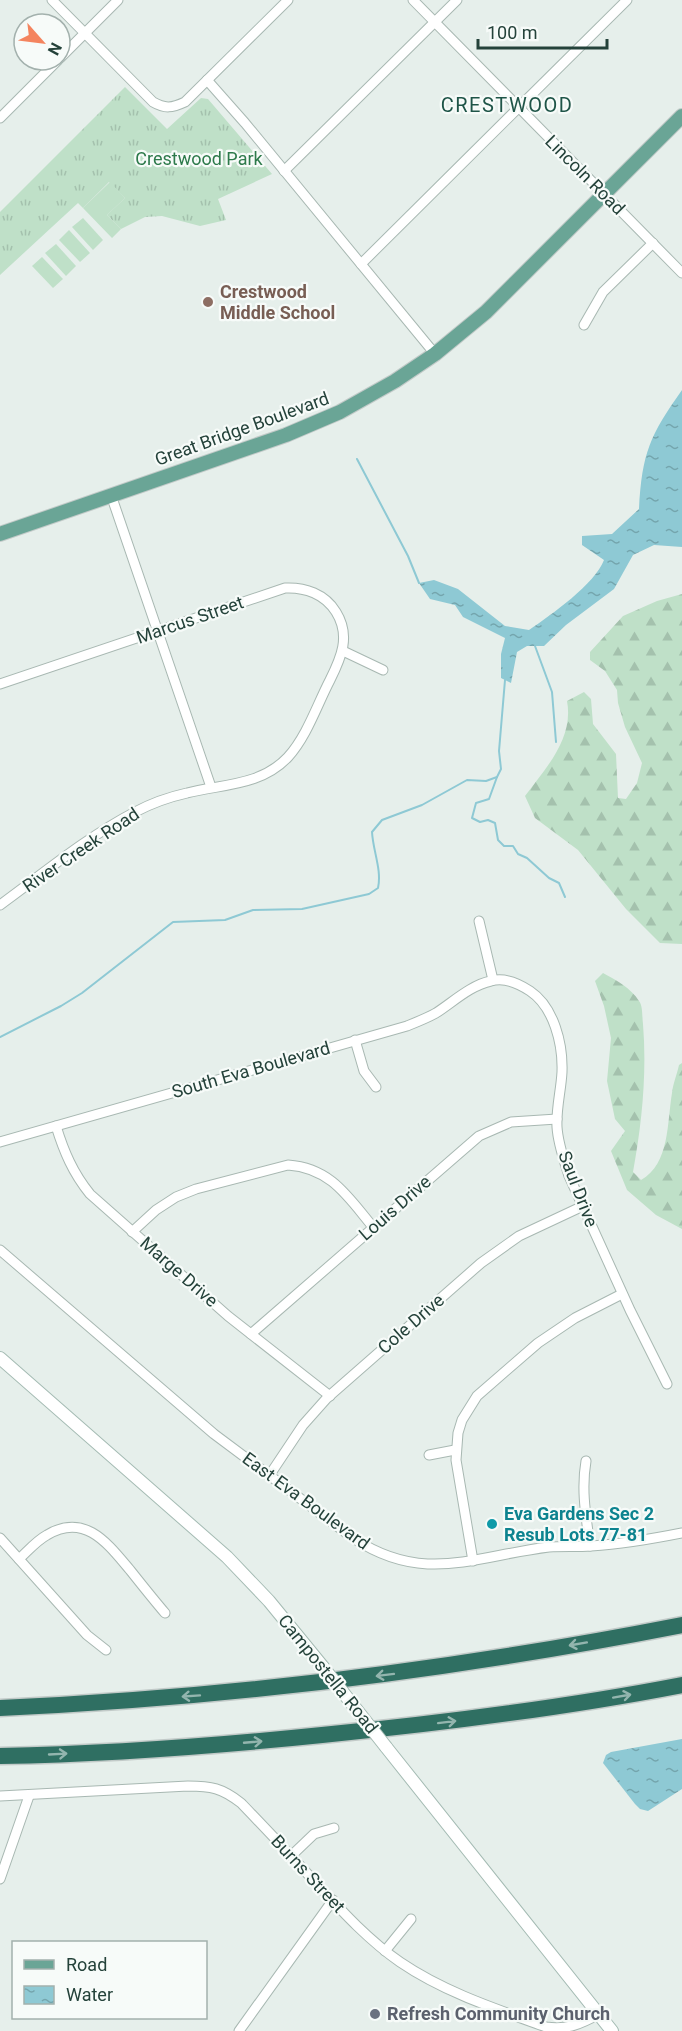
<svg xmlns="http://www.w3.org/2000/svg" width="682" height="2031" font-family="Roboto,sans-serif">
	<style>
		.grass { fill: url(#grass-tufts) }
		.forest { fill: url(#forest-firs) }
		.pitch { fill: #bfe0c8 }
		.water { fill: url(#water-ripples) }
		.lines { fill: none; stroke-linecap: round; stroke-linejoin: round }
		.stream { stroke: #8ec9d4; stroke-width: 2 }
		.street-casing { stroke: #a8b8b2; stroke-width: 11 }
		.secondary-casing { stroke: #a4bbb3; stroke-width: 14 }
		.primary-casing { stroke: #c2cac8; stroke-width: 16 }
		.highway-casing { stroke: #c2cac8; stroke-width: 19 }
		.street { stroke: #fff; stroke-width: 9 }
		.secondary { stroke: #fff; stroke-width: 12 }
		.primary { stroke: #6aa596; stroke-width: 14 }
		.highway { stroke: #2f6f62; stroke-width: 16 }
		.secondary-bridge-casing { stroke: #a4bbb3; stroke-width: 14; stroke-linecap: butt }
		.secondary-bridge { stroke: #fff; stroke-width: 12 }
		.oneway { stroke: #93b5ae }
		.education-dot { fill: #8d6e63; stroke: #f7fbf9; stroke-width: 2 }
		.culture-dot { fill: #0f9aa8; stroke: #f7fbf9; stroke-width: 2 }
		.worship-dot { fill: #6b7280; stroke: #f7fbf9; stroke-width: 2 }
		.labels { text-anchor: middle; stroke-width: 4.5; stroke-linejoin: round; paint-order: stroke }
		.park-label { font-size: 18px; fill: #2d7a4b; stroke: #f7fbf9 }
		.street-label { font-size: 18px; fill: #24423a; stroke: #f7fbf9 }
		.education-label { font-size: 18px; font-weight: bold; fill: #785e54; stroke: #f7fbf9; text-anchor: start }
		.culture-label { font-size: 18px; font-weight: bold; fill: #0d838f; stroke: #f7fbf9; text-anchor: start }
		.worship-label { font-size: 18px; font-weight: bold; fill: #5b616d; stroke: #f7fbf9; text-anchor: start }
		.neighbourhood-label { font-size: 20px; letter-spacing: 1.5px; fill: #1f5548; stroke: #f7fbf9 }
	</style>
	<defs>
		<pattern id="grass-tufts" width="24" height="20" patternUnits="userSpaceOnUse" patternTransform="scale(1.5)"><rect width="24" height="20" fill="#bfe0c8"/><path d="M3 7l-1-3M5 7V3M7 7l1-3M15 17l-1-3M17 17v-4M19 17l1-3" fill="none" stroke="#a4c1ad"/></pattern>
		<pattern id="forest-firs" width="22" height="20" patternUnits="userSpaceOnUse" patternTransform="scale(1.5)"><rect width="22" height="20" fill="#bfe0c8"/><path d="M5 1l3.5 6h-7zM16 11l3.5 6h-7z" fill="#a4c1ad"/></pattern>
		<pattern id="water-ripples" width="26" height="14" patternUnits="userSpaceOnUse" patternTransform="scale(1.5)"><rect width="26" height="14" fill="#8ec9d4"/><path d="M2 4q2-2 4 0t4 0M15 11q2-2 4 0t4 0" fill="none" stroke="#74a5ad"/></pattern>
	</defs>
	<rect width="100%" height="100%" fill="#e6efeb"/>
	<path class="grass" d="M125 87 167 129 201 98 208 99 272 174 218 199 226 220 200 226 162 216 145 217 121 229 107 215 125 198 109 182 83 208 78 203 0 275V212Z"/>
	<g class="forest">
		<path d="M682 594V944L660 943 626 909 578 850 535 818 525 796C546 768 574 738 567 701L584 692 591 699 593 724 616 754 618 798 626 799 637 783 642 763 625 727 618 703 617 690 605 671 590 660V652L623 616 657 601Z"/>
		<path d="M603 973C616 980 631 988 639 1001 643 1006 642 1017 643 1024 647 1073 642 1123 633 1172L641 1180C670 1164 667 1122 672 1093 673 1084 677 1074 679 1065L682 1063V1229L656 1215 627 1190 611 1151 625 1131 615 1119 607 1081 611 1038 604 1006 595 981Z"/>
	</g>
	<g class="pitch">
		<path d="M110 182 125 198 107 215 121 229 112 238 83 208Z"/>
		<path d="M83 218 103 240 93 250 72 227Z"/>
		<path d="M69 230 90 253 80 262 59 240Z"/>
		<path d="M56 244 76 266 66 276 45 253Z"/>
		<path d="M42 257 63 279 53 288 32 266Z"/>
	</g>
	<g class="water">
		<path d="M682 390V547L654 545 633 555 614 589 566 625 544 646H527L517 652 511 683 501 678V654L505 638 463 617 455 605 430 599 419 583 434 580 458 589 505 626 529 630C551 615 595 584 604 560L582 545V536L612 534 639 509C642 453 650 435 682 390Z"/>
		<path d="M682 1739V1789L648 1811 640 1809 635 1804 603 1763 606 1755 611 1752Z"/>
	</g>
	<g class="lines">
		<g class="stream">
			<path d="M357 459 408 556 419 583"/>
			<path d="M535 646 552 692 556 742"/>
			<path d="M497 777 489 799 476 803 472 818 480 822 488 820 495 823 498 840 504 846H513L518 854 527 858 549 878 559 883 565 897"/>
			<path d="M0 1037 61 1006 82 993 173 922 225 920 253 910 302 909 369 894 378 888C382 870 373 851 372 832L382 820 422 805 467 780 486 781 497 777 501 769 499 751 505 680"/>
		</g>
		<g class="street-casing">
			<g id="street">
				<path d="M52 0 153 102C165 109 172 108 185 102L288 0"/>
				<path d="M413 0 682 273"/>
				<path d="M60 58 118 0"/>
				<path d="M207 80 245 123 435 354"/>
				<path d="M0 118 58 60"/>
				<path d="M284 171 457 0"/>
				<path d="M361 264 627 0"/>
				<path d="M584 325 603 292 653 243"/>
				<path d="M111 495 211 787"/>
				<path d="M343 651 383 670"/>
				<path d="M0 684 285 588C305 587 325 594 336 612 351 636 341 658 330 680 317 705 307 736 288 757 261 786 222 784 187 793 169 797 152 803 135 812 87 837 44 873 0 905"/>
				<path d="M479 921 493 980"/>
				<path d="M355 1040 364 1071 376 1087"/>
				<path d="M56 1126C64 1152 73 1173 90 1194L228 1316 330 1396"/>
				<path d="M0 1142 407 1026C417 1022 427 1018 436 1013 453 1002 471 985 491 981 505 977 518 983 530 991 554 1007 563 1044 562 1072 561 1091 556 1108 557 1127 558 1144 564 1160 569 1176L630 1310 667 1384"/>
				<path d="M132 1232 156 1210 176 1197 196 1189 288 1165C331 1168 348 1197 373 1227"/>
				<path d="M0 1250 214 1434 353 1538C424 1585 474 1556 549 1547 563 1546 577 1547 591 1546 622 1544 652 1539 682 1533"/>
				<path d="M251 1334 479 1136 511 1122 557 1119"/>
				<path d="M429 1455 455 1450"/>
				<path d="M586 1461C581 1490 586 1517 590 1546"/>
				<path d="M269 1476 303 1425 327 1398 481 1263 519 1236 583 1206"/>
				<path d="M0 1538 87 1635 106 1650"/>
				<path d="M19 1559C28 1551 36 1541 47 1535 85 1512 108 1544 130 1570 142 1585 153 1599 165 1613"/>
				<path d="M473 1561 456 1460 458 1433 462 1420 477 1396 538 1343 575 1318 622 1294"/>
				<path d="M0 1796 188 1786C211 1786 222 1788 241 1803 265 1828 290 1854 313 1880 340 1909 367 1939 400 1962 444 1992 496 2009 546 2027 567 2030 581 2024 599 2014"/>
				<path d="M291 1856 314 1834 334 1828"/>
				<path d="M0 1879 29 1796"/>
				<path d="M385 1951 411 1919"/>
				<path d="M239 2031 333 1900"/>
			</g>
		</g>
		<g class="secondary-casing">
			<g id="secondary">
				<path d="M0 1358 227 1557 269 1601 323 1667"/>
				<path d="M386 1747 612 2031"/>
			</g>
		</g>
		<g class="primary-casing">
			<path id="primary" d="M0 534 286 435 340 412 395 381 435 354 486 312 682 116"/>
		</g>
		<g class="highway-casing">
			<g id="highway">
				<path d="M0 1708C229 1698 457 1669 682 1625"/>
				<path d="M0 1756C108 1754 215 1746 322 1735 443 1723 563 1708 682 1685"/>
			</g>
		</g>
		<use href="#street" class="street"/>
		<use href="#secondary" class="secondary"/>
		<use href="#primary" class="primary"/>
		<use href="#highway" class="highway"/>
		<g class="secondary-bridge-casing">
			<path id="secondary-bridge" d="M323 1667 386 1747"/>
		</g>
		<use href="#secondary-bridge" class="secondary-bridge"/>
	</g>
	<defs><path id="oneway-shaft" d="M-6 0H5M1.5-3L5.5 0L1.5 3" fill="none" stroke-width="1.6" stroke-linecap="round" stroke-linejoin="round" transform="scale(1.5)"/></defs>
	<g class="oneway">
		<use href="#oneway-shaft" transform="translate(578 1644) rotate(170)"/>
		<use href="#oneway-shaft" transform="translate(385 1675) rotate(173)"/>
		<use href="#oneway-shaft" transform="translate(191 1696) rotate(176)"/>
		<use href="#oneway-shaft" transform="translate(622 1696) rotate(-10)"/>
		<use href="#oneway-shaft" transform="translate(447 1722) rotate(-7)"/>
		<use href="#oneway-shaft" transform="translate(253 1742) rotate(-5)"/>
		<use href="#oneway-shaft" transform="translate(58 1754) rotate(-3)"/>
	</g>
	<circle class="education-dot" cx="208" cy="302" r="6"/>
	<circle class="culture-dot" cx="492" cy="1524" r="6"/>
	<circle class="worship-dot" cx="375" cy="2014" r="6"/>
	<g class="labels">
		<g class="park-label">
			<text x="199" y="165">Crestwood Park</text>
		</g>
		<g class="street-label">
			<text transform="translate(585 175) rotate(45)" y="6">Lincoln Road</text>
			<text transform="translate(242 429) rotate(-20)" y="6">Great Bridge Boulevard</text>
			<text transform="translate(190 620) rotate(-19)" y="6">Marcus Street</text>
			<text transform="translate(81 850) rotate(-34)" y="6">River Creek Road</text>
			<text transform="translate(251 1070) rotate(-16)" y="6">South Eva Boulevard</text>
			<text transform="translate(578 1189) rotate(69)" y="6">Saul Drive</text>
			<text transform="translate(395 1208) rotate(-41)" y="6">Louis Drive</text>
			<text transform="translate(179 1272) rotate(41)" y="6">Marge Drive</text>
			<text transform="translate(411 1324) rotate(-41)" y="6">Cole Drive</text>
			<text transform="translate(306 1501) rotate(36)" y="6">East Eva Boulevard</text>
			<text transform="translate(328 1674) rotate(51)" y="6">Campostella Road</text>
			<text transform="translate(308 1874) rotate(47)" y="6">Burns Street</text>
		</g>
		<g class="education-label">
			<text x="220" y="298">Crestwood<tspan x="220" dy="21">Middle School</tspan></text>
		</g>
		<g class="culture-label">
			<text x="504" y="1520">Eva Gardens Sec 2<tspan x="504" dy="21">Resub Lots 77-81</tspan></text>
		</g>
		<g class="worship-label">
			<text x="387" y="2020">Refresh Community Church</text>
		</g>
		<g class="neighbourhood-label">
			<text x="507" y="112">CRESTWOOD</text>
		</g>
	</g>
	<rect x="12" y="1941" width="195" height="78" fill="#f7fbf9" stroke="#a3b1ad" stroke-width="1.5"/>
	<rect x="24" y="1960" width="30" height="9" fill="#6aa596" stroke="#a3b1ad" stroke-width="1.5"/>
	<text x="66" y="1971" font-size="18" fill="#24423a">Road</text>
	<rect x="24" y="1986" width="30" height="18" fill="url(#water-ripples)" stroke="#a3b1ad" stroke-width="1.5"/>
	<text x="66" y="2001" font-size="18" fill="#24423a">Water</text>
	<g transform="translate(42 42) rotate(118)"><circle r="28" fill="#f7fbf9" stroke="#a3b1ad" stroke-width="1.5"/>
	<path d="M0-4.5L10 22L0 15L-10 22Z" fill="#f4845f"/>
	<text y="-9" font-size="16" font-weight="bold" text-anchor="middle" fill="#24423a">N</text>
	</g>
	<path d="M478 39v9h129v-9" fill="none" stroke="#24423a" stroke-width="3"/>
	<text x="487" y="39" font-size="18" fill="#24423a" stroke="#f7fbf9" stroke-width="4.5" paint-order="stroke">100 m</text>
</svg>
